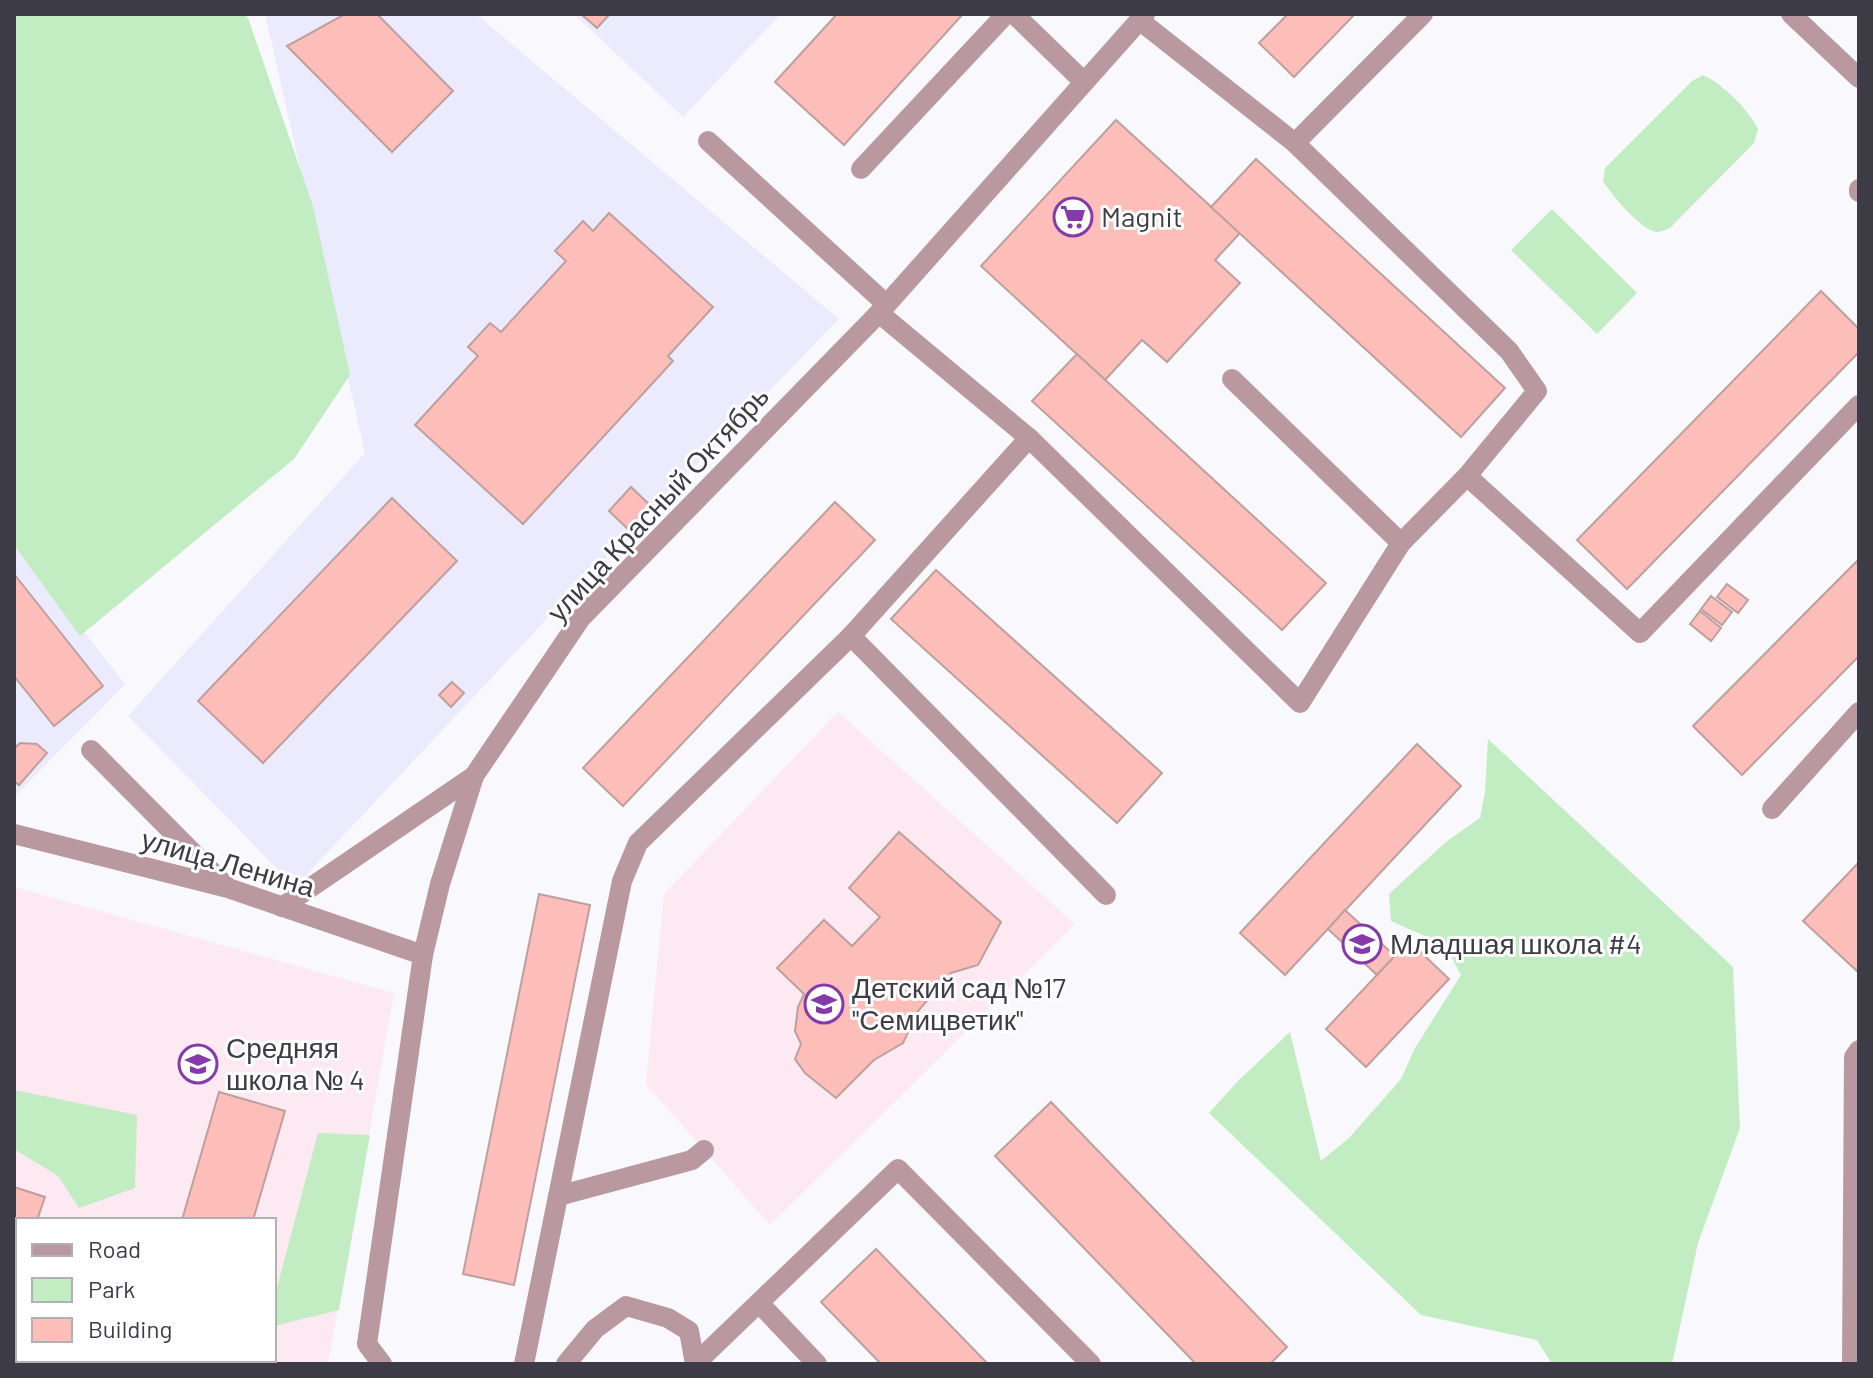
<svg xmlns="http://www.w3.org/2000/svg" width="1873" height="1378" font-family="Barlow,sans-serif">
	<style>
		.built { fill: #eceafd }
		.education { fill: #fce9f2; fill-rule: evenodd }
		.green { fill: #c2edc3 }
		.building { fill: #fdbeba; stroke: #bda09e; stroke-width: 2 }
		.lines { fill: none; stroke-linecap: round; stroke-linejoin: round }
		.minor { stroke: #b998a0; stroke-width: 20 }
		.labels { text-anchor: middle; stroke-width: 6; stroke-linejoin: round; paint-order: stroke }
		.poi-label { font-size: 28px; fill: #3d3b46; stroke: #fff; text-anchor: start }
		.street-label { font-size: 28px; fill: #3d3b46; stroke: #fff }
	</style>
	<rect width="100%" height="100%" fill="#f9f8fd"/>
	<g class="built">
		<path d="M265 14H476L839 319 561 604 295 887 128 716 365 453Z"/>
		<path d="M574 14H781L683 117Z"/>
		<path d="M14 543 125 684 15 796 14 795Z"/>
	</g>
	<g class="education">
		<path d="M838 712 1075 924 770 1225 646 1084 664 894Z"/>
		<path d="M14 887 394 993 328 1364H14ZM18 1220H274V1360H18Z"/>
	</g>
	<g class="green">
		<path d="M14 14H244L248 18 313 206 350 375 294 459 80 636 14 545Z"/>
		<path d="M1703 75C1724 85 1748 109 1758 129L1754 143 1670 228C1666 229 1662 232 1658 232 1643 233 1610 193 1603 181L1605 168 1692 81Z"/>
		<path d="M1552 209 1637 293 1597 334 1511 250Z"/>
		<path d="M1488 739 1733 967 1740 1128 1698 1243 1672 1364H1552L1537 1340 1421 1315 1209 1113 1238 1081 1290 1032 1321 1161 1349 1138 1401 1079 1415 1048 1461 975 1445 945 1391 921 1389 894 1447 841 1480 818 1485 792Z"/>
		<path d="M14 1090 137 1115 135 1188 79 1208 58 1176 14 1149Z"/>
		<path d="M318 1133 370 1135 339 1310 274 1326V1299Z"/>
	</g>
	<g class="building">
		<path d="M345 14H377L453 91 392 152 287 46Z"/>
		<path d="M581 14H610L597 28Z"/>
		<path d="M837 14H963L844 145 775 82Z"/>
		<path d="M1288 14H1355L1294 77 1259 43Z"/>
		<path d="M1116 120 1240 233 1215 260 1240 283 1167 362 1142 340 1105 380 981 266Z"/>
		<path d="M1256 159 1505 388 1461 437 1211 207Z"/>
		<path d="M609 213 713 307 668 356 673 361 523 524 415 425 478 356 468 347 490 323 501 332 566 261 555 251 583 221 593 231Z"/>
		<path d="M1821 291 1859 329V352L1627 589 1577 540Z"/>
		<path d="M1077 354 1326 583 1282 630 1032 401Z"/>
		<path d="M631 487 652 507 630 531 609 511Z"/>
		<path d="M392 498 457 561 263 763 198 701Z"/>
		<path d="M835 502 875 540 623 806 583 768Z"/>
		<path d="M1859 559V656L1742 775 1693 726Z"/>
		<path d="M936 570 1162 773 1117 823 891 619Z"/>
		<path d="M14 574 103 686 54 726 14 676Z"/>
		<path d="M1727 584 1748 600 1738 613 1717 597Z"/>
		<path d="M1711 596 1732 612 1722 625 1701 609Z"/>
		<path d="M1700 611 1721 628 1711 641 1690 624Z"/>
		<path d="M452 682 464 693 451 707 439 695Z"/>
		<path d="M20 743 37 744 47 753 19 785 14 781V749Z"/>
		<path d="M1417 744 1461 786 1285 975 1240 933Z"/>
		<path d="M899 832 1001 922 978 965 951 973 918 1011 903 1043 874 1060 836 1098 805 1073 795 1059 801 1044 795 1031 798 1007 804 994 777 968 824 920 852 946 880 917 849 888Z"/>
		<path d="M1859 862V973L1803 921Z"/>
		<path d="M539 894 590 905 514 1285 463 1274Z"/>
		<path d="M1345 910 1395 956 1377 975 1328 929Z"/>
		<path d="M1409 941 1449 979 1366 1067 1326 1029Z"/>
		<path d="M219 1092 285 1111 253 1220H182Z"/>
		<path d="M1051 1102 1287 1347 1270 1364H1196L995 1156Z"/>
		<path d="M14 1187 45 1197 37 1220H18V1283L14 1296Z"/>
		<path d="M876 1249 988 1364H881L821 1302Z"/>
		<path d="M14 1334 18 1335V1360H101L115 1364H14Z"/>
		<path d="M140 1360H212L210 1364H139Z"/>
	</g>
	<g class="lines">
		<g class="minor">
			<path d="M1014 14 1084 82"/>
			<path d="M1791 14 1859 78"/>
			<path d="M708 141 886 304"/>
			<path d="M1295 143 1423 14"/>
			<path d="M861 169 1006 14"/>
			<path d="M1859 189V192"/>
			<path d="M879 313 1029 438 1300 703 1401 543 1467 476 1537 391 1509 351 1295 143 1139 20"/>
			<path d="M1232 379 1401 543"/>
			<path d="M1467 476 1640 633 1859 405"/>
			<path d="M851 636 1106 895"/>
			<path d="M91 750 226 886"/>
			<path d="M1772 809 1859 712"/>
			<path d="M14 834 228 888 423 955"/>
			<path d="M282 907 474 776"/>
			<path d="M558 1196 692 1160 704 1150"/>
			<path d="M759 1303 817 1364"/>
			<path d="M382 1364 367 1344 423 955 440 884 474 776 581 618 879 313 1145 14"/>
			<path d="M524 1364 622 881 638 843 851 636 1029 438"/>
			<path d="M566 1364 595 1329 626 1306 668 1318 689 1331 695 1364"/>
			<path d="M695 1364 898 1169 1091 1364"/>
			<path d="M1852 1364 1854 1057 1859 1050"/>
		</g>
	</g>
	<defs>
		<g id="supermarket-ring" transform="scale(2)"><circle r="9.5" fill="#fff" stroke="#853aac" stroke-width="1.5"/><path d="M-6-5.5h2.5l.6 2H6L4.5 2H-2.5L-4.4-4H-6ZM-1.5 3.2a1.3 1.3 0 1 0 .1 0ZM3 3.2a1.3 1.3 0 1 0 .1 0Z" fill="#853aac"/></g>
		<g id="school-ring" transform="scale(2)"><circle r="9.5" fill="#fff" stroke="#853aac" stroke-width="1.5"/><path d="M0-5L7-2L0 1L-7-2ZM-4 1L0 2.5L4 1V4Q0 6-4 4Z" fill="#853aac"/></g>
	</defs>
	<g fill-rule="evenodd">
		<use href="#supermarket-ring" x="1073" y="217"/>
		<use href="#school-ring" x="1362" y="944"/>
		<use href="#school-ring" x="824" y="1004"/>
		<use href="#school-ring" x="198" y="1064"/>
	</g>
	<g class="labels">
		<g class="poi-label">
			<text x="1101" y="227">Magnit</text>
			<text x="1390" y="954">Младшая школа #4</text>
			<text x="852" y="998">Детский сад №17<tspan x="852" dy="32">"Семицветик"</tspan></text>
			<text x="226" y="1058">Средняя<tspan x="226" dy="32">школа № 4</tspan></text>
		</g>
		<g class="street-label">
			<text transform="translate(658 504) rotate(-47)" y="10">улица Красный Октябрь</text>
			<text transform="translate(228 863) rotate(16)" y="10">улица Ленина</text>
		</g>
	</g>
	<rect width="1873" height="1378" fill="none" stroke="#3d3b46" stroke-width="32"/>
	<rect x="16" y="1218" width="260" height="144" fill="#ffffff" stroke="#b1b1b5" stroke-width="2"/>
	<rect x="32" y="1244" width="40" height="12" fill="#b998a0" stroke="#b1b1b5" stroke-width="2"/>
	<text x="88" y="1258" font-size="24" fill="#3d3b46">Road</text>
	<rect x="32" y="1278" width="40" height="24" fill="#c2edc3" stroke="#b1b1b5" stroke-width="2"/>
	<text x="88" y="1298" font-size="24" fill="#3d3b46">Park</text>
	<rect x="32" y="1318" width="40" height="24" fill="#fdbeba" stroke="#b1b1b5" stroke-width="2"/>
	<text x="88" y="1338" font-size="24" fill="#3d3b46">Building</text>
</svg>
